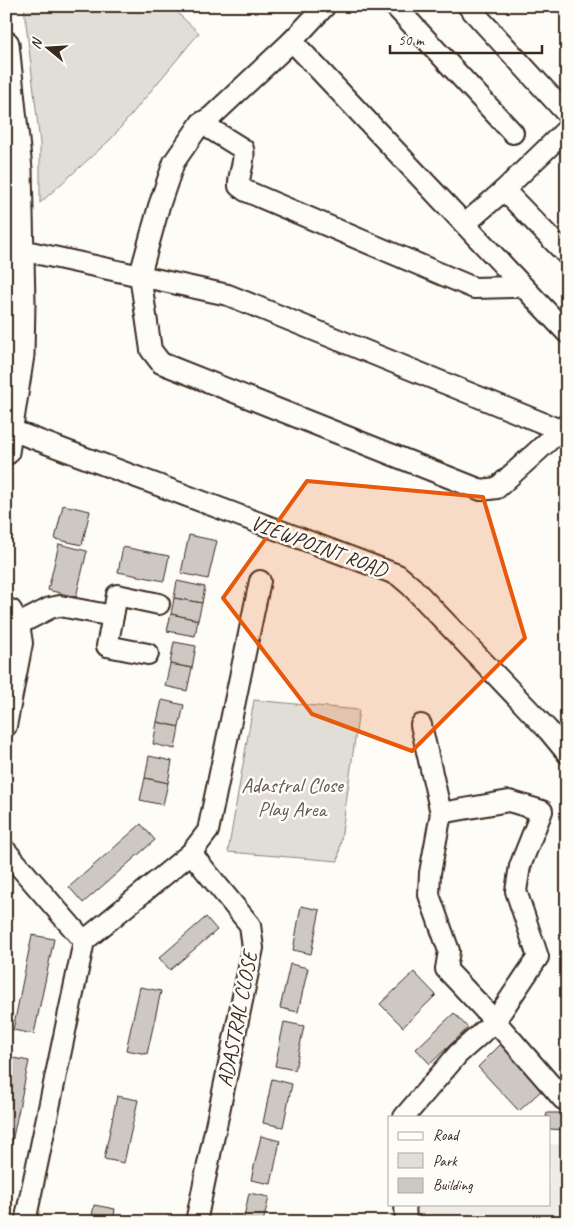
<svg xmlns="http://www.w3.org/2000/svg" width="573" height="1228" font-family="Caveat,sans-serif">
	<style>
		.built { fill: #efece7 }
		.green { fill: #e1ded7; stroke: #8e847a }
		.building { fill: #cdc8c2; stroke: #3b2a1e }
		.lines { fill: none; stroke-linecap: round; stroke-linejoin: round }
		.minor-casing { stroke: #3b2a1e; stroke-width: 24 }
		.major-casing { stroke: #3b2a1e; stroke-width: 29 }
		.minor { stroke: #fdfcf7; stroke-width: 20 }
		.major { stroke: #fdfcf7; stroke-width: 25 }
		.marked { fill: #e8590c; fill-opacity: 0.2; stroke: #e8590c; stroke-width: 4; stroke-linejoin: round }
		.labels { text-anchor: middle; stroke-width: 5; stroke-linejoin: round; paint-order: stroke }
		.street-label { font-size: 21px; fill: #3b2a1e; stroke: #fdfcf7 }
		.park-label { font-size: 21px; fill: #64574c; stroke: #fdfcf7 }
	</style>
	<rect width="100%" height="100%" fill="#fdfcf7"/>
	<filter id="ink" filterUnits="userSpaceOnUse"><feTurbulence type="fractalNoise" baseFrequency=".02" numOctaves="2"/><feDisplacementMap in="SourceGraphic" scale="10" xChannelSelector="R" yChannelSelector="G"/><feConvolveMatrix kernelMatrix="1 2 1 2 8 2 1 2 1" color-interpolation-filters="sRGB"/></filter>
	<g filter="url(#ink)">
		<path class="built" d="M549 1144 567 1145V1222H418L417 1204H549Z"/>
		<g class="green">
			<path d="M24 6H170L199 33 111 139 40 203V143Z"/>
			<path d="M254 700 359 710 338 861 228 852Z"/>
		</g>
		<g class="building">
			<path d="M63 505 90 511 82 545 55 539Z"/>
			<path d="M189 535 217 541 208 579 181 573Z"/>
			<path d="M59 544 87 551 76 597 48 590Z"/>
			<path d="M123 547 169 556 164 581 118 572Z"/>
			<path d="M177 581 205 587 202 603 174 598Z"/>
			<path d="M174 598 202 603 198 620 171 614Z"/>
			<path d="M171 614 198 620 195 636 167 631Z"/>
			<path d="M174 642 196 646 192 668 170 664Z"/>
			<path d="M170 664 192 668 187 691 165 686Z"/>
			<path d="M162 700 184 705 179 727 157 722Z"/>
			<path d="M157 722 179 727 175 749 153 744Z"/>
			<path d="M149 756 172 761 168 783 145 778Z"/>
			<path d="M145 778 168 783 163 805 140 800Z"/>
			<path d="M141 824 155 840 83 903 69 887Z"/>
			<path d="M301 906 320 910 311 954 293 950Z"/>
			<path d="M206 917 217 930 170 970 159 958Z"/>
			<path d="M32 935 54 939 34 1034 13 1030Z"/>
			<path d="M290 964 308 968 298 1012 280 1008Z"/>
			<path d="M414 972 436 995 403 1027 380 1004Z"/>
			<path d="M140 987 161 991 147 1054 126 1050Z"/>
			<path d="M454 1013 468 1028 430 1064 416 1049Z"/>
			<path d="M284 1022 304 1026 295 1070 275 1066Z"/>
			<path d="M502 1043 544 1088 519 1111 478 1067Z"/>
			<path d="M8 1057 29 1061 9 1156 6 1155V1064Z"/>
			<path d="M272 1079 292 1084 283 1127 263 1123Z"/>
			<path d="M117 1096 138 1100 124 1163 104 1159Z"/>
			<path d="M547 1113H567V1130L549 1129V1117H546Z"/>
			<path d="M261 1136 280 1141 271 1184 251 1180Z"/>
			<path d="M249 1193 269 1197 263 1222H243Z"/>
			<path d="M94 1205 115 1209 113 1222H91Z"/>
		</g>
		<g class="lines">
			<g class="minor-casing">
				<g id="minor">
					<path d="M325 6 292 41 211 117 201 123 174 162 159 206 140 275 151 350 161 363 481 490 497 488 567 424"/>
					<path d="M395 6 513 133"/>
					<path d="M468 6 567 114"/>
					<path d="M292 41 567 333"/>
					<path d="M201 123 243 149C246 161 238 174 239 186L246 191 474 288 512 287 519 283"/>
					<path d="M504 190 567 255"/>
					<path d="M465 224 504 190 567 129"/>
					<path d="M21 250 228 295 560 430"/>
					<path d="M11 430 398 575 412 587 548 730 567 753"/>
					<path d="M6 609 11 610 19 624 22 643 6 726"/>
					<path d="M113 616 107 646 148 654"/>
					<path d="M19 624 50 608 60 606 113 616 117 595 159 604"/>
					<path d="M421 725 441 813 509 801 542 811 520 866 516 891 538 957 495 1021 563 1099H567"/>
					<path d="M6 851 84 941"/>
					<path d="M191 853 208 831 260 581"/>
					<path d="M404 1117 458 1054 495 1021 446 969 449 951 429 895 430 873 441 813"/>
					<path d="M405 1204 406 1222"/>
					<path d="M25 1222 84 941 191 853 250 925 253 948 196 1222"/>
				</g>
			</g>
			<g class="major-casing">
				<path id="major" d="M6 44 19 169 22 302 21 355 6 452"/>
			</g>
			<use href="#minor" class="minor"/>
			<use href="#major" class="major"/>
		</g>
	</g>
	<path class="marked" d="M307 481 483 497 525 638 412 751 312 714 223 598Z"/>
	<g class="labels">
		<g class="street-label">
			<text transform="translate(319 546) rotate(20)" y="7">VIEWPOINT ROAD</text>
			<text transform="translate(237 1019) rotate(-79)" y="7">ADASTRAL CLOSE</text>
		</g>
		<g class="park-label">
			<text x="292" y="792">Adastral Close<tspan x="292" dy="24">Play Area</tspan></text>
		</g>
	</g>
	<rect width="573" height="1228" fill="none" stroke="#fdfcf7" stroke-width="25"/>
	<rect x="12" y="12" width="548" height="1203" fill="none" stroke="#3b2a1e" stroke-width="2" filter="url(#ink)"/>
	<rect x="388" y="1116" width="162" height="90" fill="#fdfcf7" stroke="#afa8a0"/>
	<rect x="398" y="1132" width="25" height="8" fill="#fdfcf7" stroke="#afa8a0"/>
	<text x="433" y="1140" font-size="15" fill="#3b2a1e">Road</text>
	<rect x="398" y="1153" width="25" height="15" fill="#e1ded7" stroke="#afa8a0"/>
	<text x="433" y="1166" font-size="15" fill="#3b2a1e">Park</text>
	<rect x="398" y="1178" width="25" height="15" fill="#cdc8c2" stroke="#afa8a0"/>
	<text x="433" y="1190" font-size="15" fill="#3b2a1e">Building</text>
	<g transform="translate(48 48) rotate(288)" stroke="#fdfcf7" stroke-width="4" paint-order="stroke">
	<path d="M0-4L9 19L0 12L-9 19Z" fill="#3b2a1e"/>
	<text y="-8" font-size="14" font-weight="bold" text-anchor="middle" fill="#3b2a1e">N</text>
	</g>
	<path d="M390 45v8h152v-8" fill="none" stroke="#3b2a1e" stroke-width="2.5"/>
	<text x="398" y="45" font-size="15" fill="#3b2a1e" stroke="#fdfcf7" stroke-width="4" paint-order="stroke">50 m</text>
</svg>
